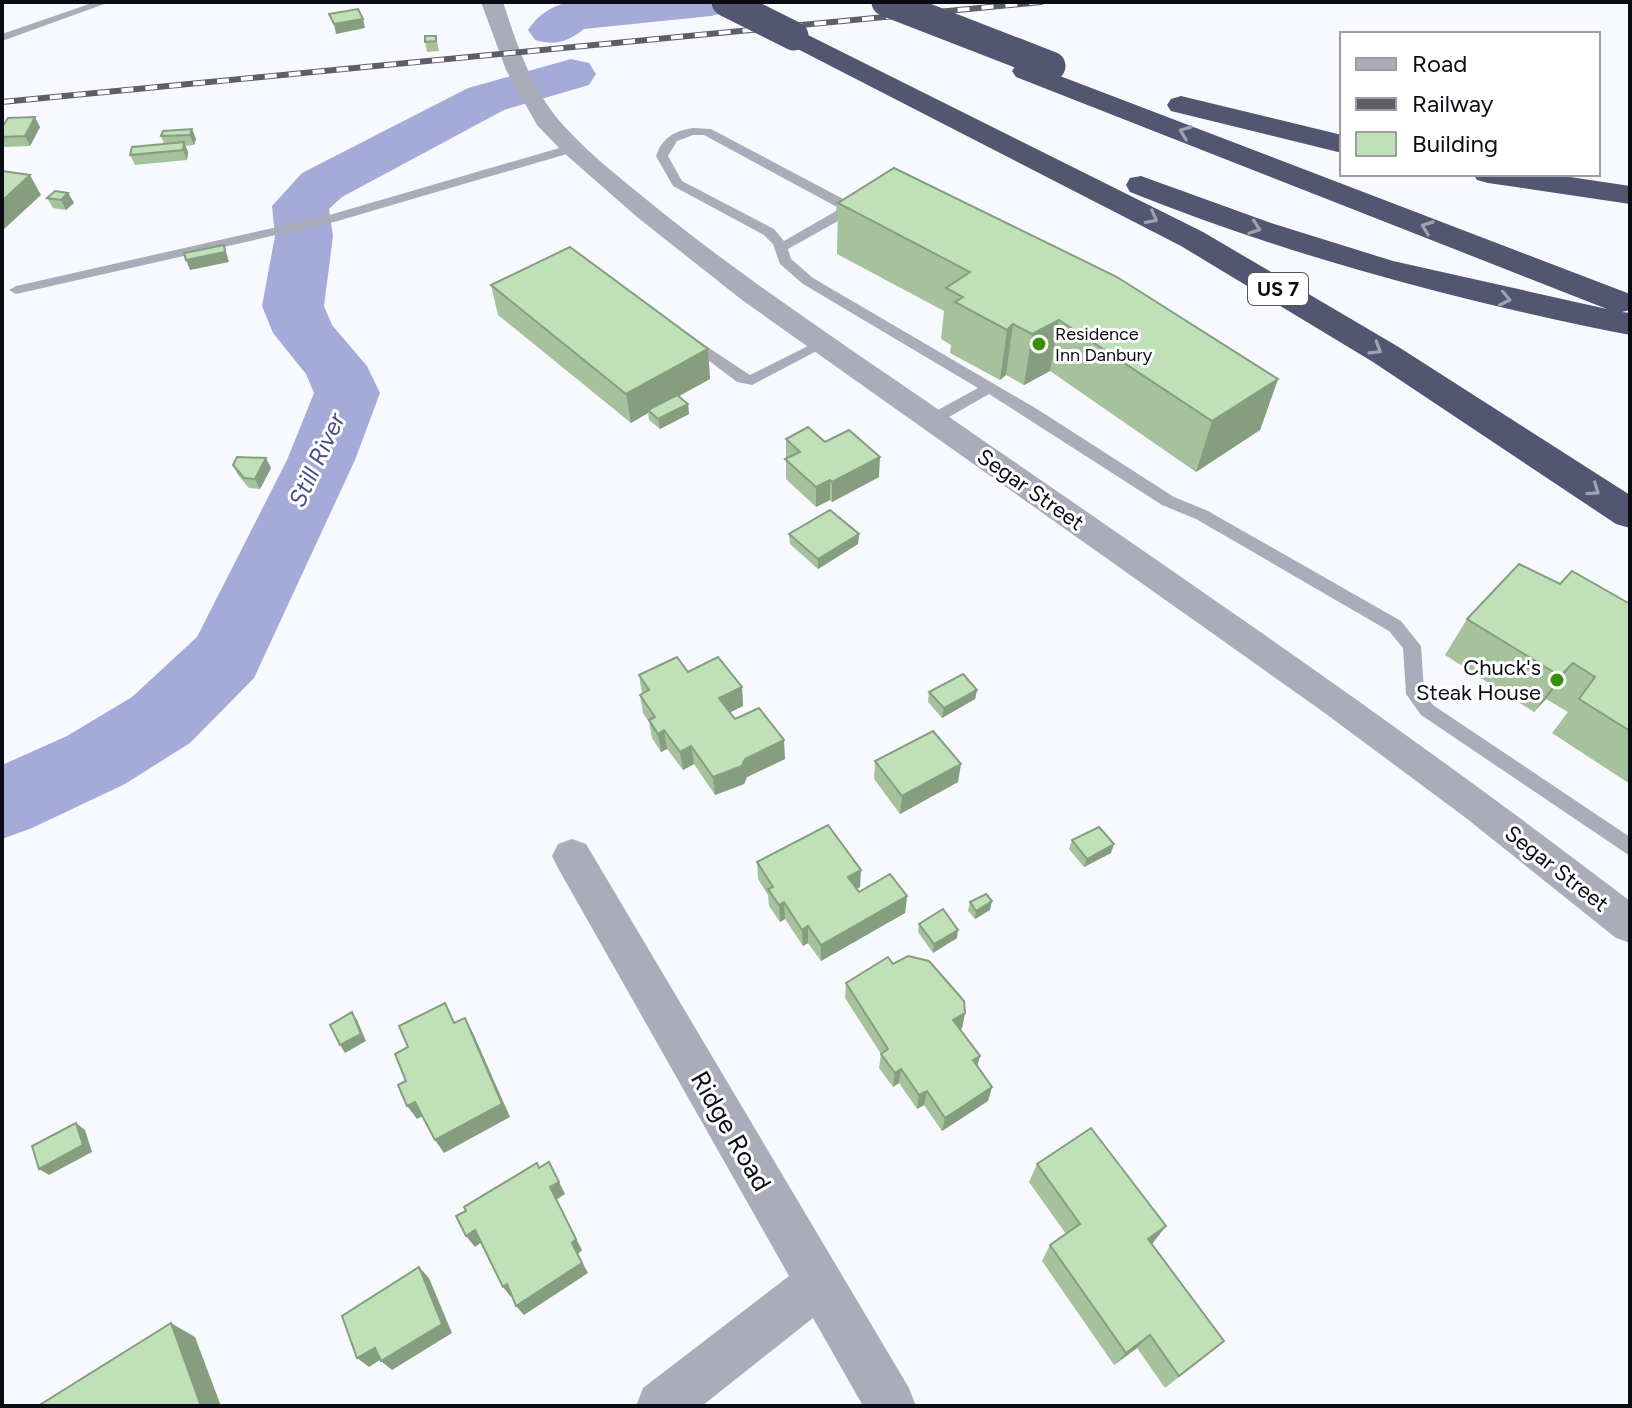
<svg xmlns="http://www.w3.org/2000/svg" width="1632" height="1408" font-family="Figtree,sans-serif">
	<style>
		.lines { fill: none; stroke-linecap: round; stroke-linejoin: round }
		.river { fill: #a4abd9; fill-rule: evenodd }
		.lane { fill: #aaacb9; fill-rule: evenodd }
		.street { fill: #aaacb9; fill-rule: evenodd }
		.highway { fill: #525670; fill-rule: evenodd }
		.rail-casing { stroke: #5d5e67; stroke-width: 6 }
		.rail { stroke: #fff; stroke-width: 4; stroke-dasharray: 12; stroke-linecap: butt }
		.highway-bridge { stroke: #525670; stroke-width: 29 }
		.wall { fill: #a5c29d }
		.shaded-wall { fill: #869e80 }
		.building { fill: #c0e1b7; stroke: #869e80; stroke-width: 2 }
		.oneway { stroke: #a0a2b0 }
		.poi-dot { fill: #369103; stroke: #fff; stroke-width: 3 }
		.labels { text-anchor: middle; stroke-width: 6; stroke-linejoin: round; paint-order: stroke }
		.far-poi-label { font-size: 18px; fill: #0a0b15; stroke: #fff; text-anchor: start }
		.shield { fill: #fff; stroke: #54545b; stroke-width: 2 }
		.shield-label { font-size: 20px; font-weight: bold; fill: #0a0b15 }
		.street-label { font-size: 22px; fill: #0a0b15; stroke: #fff }
		.poi-label { font-size: 22px; fill: #0a0b15; stroke: #fff; text-anchor: end }
		.water-label { font-size: 24px; font-style: italic; fill: #494d89; stroke: #fff }
		.near-street-label { font-size: 26px; fill: #0a0b15; stroke: #fff }
	</style>
	<rect width="100%" height="100%" fill="#f8f9ff"/>
	<g class="lines">
		<g class="river">
			<path d="M569 2H735L728 12 711 16 584 29C567 42 556 46 535 40L528 30C538 15 551 6 569 2Z"/>
			<path d="M571 59 589 63 596 74 589 85 504 110 342 197 329 209 333 236 324 306 332 325 367 366 380 393 355 460 254 678 190 743 125 784 32 828 2 839V765L67 736 132 697 197 637 287 460 314 393 306 374 273 333 262 306 275 236 272 206 302 173 468 88Z"/>
		</g>
		<g class="lane">
			<path d="M95 2H110L2 41V34Z"/>
			<path d="M693 128 711 129 849 202 847 216 788 249 791 259 813 278 1037 409 1174 497 1208 511 1401 621 1421 646 1424 692 1433 705 1630 837V856L1421 715 1406 694 1403 648 1389 631 1196 519 1162 505 989 394 937 424H927V416L978 388 803 284 780 264 773 244 764 235 673 186 656 156C662 138 674 131 693 128ZM693 135H704L837 207 836 211 784 241 774 229 682 181 668 156 677 141Z"/>
			<path d="M573 144 579 148 577 151 334 222 16 294 9 290 16 286 326 216Z"/>
			<path d="M688 334 750 375 818 341H828L830 344 752 385 737 382 683 341V335Z"/>
		</g>
		<g class="street">
			<path d="M481 2H503C517 45 532 91 564 126 593 158 629 185 663 213 757 288 857 353 955 421 1183 578 1411 733 1630 901V943L1616 938 1466 818 1322 711 742 300 637 217 564 153 537 125 506 70Z"/>
			<path d="M572 839 586 844 909 1388 916 1406H863L813 1318 702 1406H636L643 1388 789 1276 558 868 552 856 558 844Z"/>
		</g>
		<g class="highway">
			<path d="M794 28 1203 232 1397 346 1630 495V528L1616 524 1373 362 1181 246 784 42 781 36 784 30Z"/>
			<path d="M1026 63 1630 294V310L1622 312 1630 313V335C1459 301 1292 257 1130 192L1126 185 1130 178 1141 176 1271 223 1393 261 1607 309 1016 77 1012 71 1016 65Z"/>
			<path d="M1181 96 1342 135V153L1171 111 1167 105 1171 99Z"/>
			<path d="M1473 174H1550L1630 186V204L1488 183 1477 180Z"/>
		</g>
		<g class="rail-casing">
			<path id="rail" d="M2 102 1041 2"/>
		</g>
		<use href="#rail" class="rail"/>
		<g class="highway-bridge">
			<path d="M726 2 794 36"/>
			<path d="M886 2 1051 66"/>
		</g>
	</g>
	<g class="wall">
		<path d="M436 36 439 51 427 52 425 42Z"/>
		<path d="M2 127H40L30 146 2 147Z"/>
		<path d="M192 129 196 139 194 145 185 146 188 152 187 160 135 165 130 155 164 144 161 136Z"/>
		<path d="M68 193 74 203 66 210 53 208 47 198Z"/>
		<path d="M838 203 1278 379 1260 430 1196 472 1050 371 1024 385 1006 375 1000 380 950 353 951 345 941 339 944 311 837 254Z"/>
		<path d="M491 285 708 349 710 379 679 396 688 404 689 414 660 429 649 420 648 413 631 423 498 315Z"/>
		<path d="M786 439 825 442 879 477 832 502 830 500 816 507 786 479Z"/>
		<path d="M233 465 271 468 260 489 249 488 238 475Z"/>
		<path d="M789 534H859L858 544 818 569 790 544Z"/>
		<path d="M1560 584 1630 604V784L1552 733 1568 712 1546 699 1534 712 1445 655 1467 619Z"/>
		<path d="M688 672 742 687 743 706 730 712 735 719 785 759 747 777 744 784 715 795 694 764 683 770 667 749 661 752 652 738 649 722 643 713 640 695 642 693 639 675Z"/>
		<path d="M977 690 975 699 942 718 928 702 929 692Z"/>
		<path d="M875 761 958 782 900 814 874 779Z"/>
		<path d="M1072 840 1111 853 1084 867 1069 849Z"/>
		<path d="M757 862 860 887 857 889 859 892 907 896 905 913 821 961 808 943 803 946 785 919 780 922 769 906 768 895 758 879Z"/>
		<path d="M970 902 990 910 975 919 968 911Z"/>
		<path d="M919 924 957 938 933 953 918 932Z"/>
		<path d="M893 964 965 1013 962 1028 960 1029 978 1066 992 1087 988 1101 942 1131 924 1105 917 1109 899 1083 893 1087 879 1068 881 1054 845 998 846 983Z"/>
		<path d="M1037 1164 1153 1243 1152 1244 1224 1341 1165 1388 1137 1348 1114 1365 1042 1261 1050 1245 1066 1234 1029 1182Z"/>
	</g>
	<g class="shaded-wall">
		<path d="M363 19 365 28 336 34 334 24Z"/>
		<path d="M35 117 40 127 30 146 25 136Z"/>
		<path d="M192 129 196 139 194 145 190 135Z"/>
		<path d="M184 142 188 152 187 160 183 150Z"/>
		<path d="M30 175 41 195 2 231V201Z"/>
		<path d="M68 193 74 203 66 210 61 200Z"/>
		<path d="M224 245 229 262 190 270 186 260Z"/>
		<path d="M1059 320 1050 371 1024 385 1032 334Z"/>
		<path d="M1013 324 1006 375 1000 380 1007 330Z"/>
		<path d="M708 349 710 379 650 412 648 410V413L631 423 626 394Z"/>
		<path d="M1278 379 1260 430 1196 472 1212 421Z"/>
		<path d="M688 404 689 414 660 429 658 419Z"/>
		<path d="M880 457 879 477 832 502V482Z"/>
		<path d="M266 458 271 468 260 489 255 479Z"/>
		<path d="M830 480V500L816 507V487Z"/>
		<path d="M859 534 858 544 818 569V559Z"/>
		<path d="M1573 663 1546 699 1534 712 1560 676Z"/>
		<path d="M742 687 743 706 721 717 719 698Z"/>
		<path d="M977 690 975 699 942 718 944 708Z"/>
		<path d="M664 730 667 749 661 752 658 734Z"/>
		<path d="M784 740 785 759 747 777 744 784 715 795 713 777Z"/>
		<path d="M691 746 694 764 683 770 680 752Z"/>
		<path d="M961 764 958 782 900 814 902 796Z"/>
		<path d="M1114 844 1111 853 1084 867 1087 859Z"/>
		<path d="M861 870 860 887 848 894V877Z"/>
		<path d="M907 896 905 913 821 961V945Z"/>
		<path d="M992 901 990 910 975 919 976 911Z"/>
		<path d="M784 902 785 919 780 922 779 905Z"/>
		<path d="M808 926V943L803 946 802 930Z"/>
		<path d="M958 930 957 938 933 953 934 944Z"/>
		<path d="M352 1012 357 1020 366 1041 345 1053 340 1045Z"/>
		<path d="M965 1013 962 1028 950 1035 953 1020Z"/>
		<path d="M465 1018 473 1033 510 1117 444 1153 435 1140Z"/>
		<path d="M980 1056 976 1071 973 1060Z"/>
		<path d="M901 1069 899 1083 893 1087 895 1073Z"/>
		<path d="M992 1087 988 1101 942 1131 945 1118Z"/>
		<path d="M927 1091 924 1105 917 1109 919 1095Z"/>
		<path d="M415 1102 425 1115 417 1119 407 1106Z"/>
		<path d="M76 1123 85 1130 92 1152 49 1175 39 1169Z"/>
		<path d="M559 1182 565 1194 556 1200 582 1250 578 1254 588 1273 524 1315 516 1306 550 1187Z"/>
		<path d="M1166 1226 1153 1243 1136 1255 1148 1239Z"/>
		<path d="M475 1230 483 1241 475 1247 466 1236Z"/>
		<path d="M419 1267 429 1278 452 1333 392 1370 381 1361Z"/>
		<path d="M507 1284 514 1294 511 1297 503 1287Z"/>
		<path d="M171 1323 195 1337 221 1406H201Z"/>
		<path d="M1150 1335 1137 1348 1114 1365 1126 1353Z"/>
		<path d="M375 1348 386 1356 369 1367 357 1358Z"/>
	</g>
	<g class="building">
		<path d="M358 9 363 19 334 24 329 14Z"/>
		<path d="M425 36H436V41L425 42Z"/>
		<path d="M35 117 25 136 2 137V127L8 118Z"/>
		<path d="M192 129 190 135 161 136 163 131Z"/>
		<path d="M184 142 183 150 130 155 132 147Z"/>
		<path d="M894 168 1117 277 1278 379 1212 421 1059 320 1032 334 1013 324 1007 330 955 302 963 297 946 288 970 272 838 203Z"/>
		<path d="M2 171 30 175 2 201Z"/>
		<path d="M55 191 68 193 61 200 47 198Z"/>
		<path d="M224 245 225 252 186 260 184 253Z"/>
		<path d="M570 247 708 349 626 394 491 285Z"/>
		<path d="M677 395 688 404 658 419 648 410Z"/>
		<path d="M808 427 825 442 849 430 880 457 832 482 830 480 816 487 785 459 800 452 786 439Z"/>
		<path d="M237 457 266 458 255 479 244 478 233 465Z"/>
		<path d="M830 510 859 534 818 559 789 534Z"/>
		<path d="M1519 564 1560 584 1572 571 1630 604V731L1579 699 1595 677 1573 663 1560 676 1467 619Z"/>
		<path d="M677 657 688 672 718 657 742 687 719 698 735 719 759 708 784 740 745 759 742 766 713 777 691 746 680 752 664 730 658 734 649 720 655 717 640 695 649 690 639 675Z"/>
		<path d="M963 674 977 690 944 708 929 692Z"/>
		<path d="M933 731 961 764 902 796 875 761Z"/>
		<path d="M828 825 861 870 848 877 859 892 890 874 907 896 821 945 808 926 802 930 784 902 779 905 768 889 773 887 757 862Z"/>
		<path d="M1099 827 1114 844 1087 859 1072 840Z"/>
		<path d="M986 894 992 901 976 911 970 902Z"/>
		<path d="M943 909 958 930 934 944 919 924Z"/>
		<path d="M908 956 929 961 964 1001 965 1013 953 1020 980 1056 973 1060 992 1087 945 1118 927 1091 919 1095 901 1069 895 1073 881 1054 888 1049 846 983 888 957 893 964Z"/>
		<path d="M445 1003 454 1023 465 1018 502 1104 435 1140 415 1102 407 1106 398 1085 406 1081 395 1054 408 1047 399 1026Z"/>
		<path d="M352 1012 361 1034 340 1045 330 1025Z"/>
		<path d="M76 1123 83 1145 39 1169 32 1146Z"/>
		<path d="M1091 1128 1166 1226 1148 1239 1224 1341 1179 1376 1150 1335 1126 1353 1050 1245 1080 1224 1037 1164Z"/>
		<path d="M549 1162 559 1182 550 1187 576 1239 572 1243 582 1263 516 1306 507 1284 503 1287 475 1230 466 1236 456 1216 466 1211 464 1207 537 1163 539 1168Z"/>
		<path d="M419 1267 442 1324 381 1361 375 1348 357 1358 342 1316Z"/>
		<path d="M171 1323 201 1406H38Z"/>
	</g>
	<defs><path id="oneway-chevron" d="M-2-3.5L2.5 0L-2 3.5" fill="none" stroke-width="1.6" stroke-linecap="round" stroke-linejoin="round" transform="scale(2)"/></defs>
	<g class="oneway">
		<use href="#oneway-chevron" transform="translate(1185 132) rotate(-159)"/>
		<use href="#oneway-chevron" transform="translate(1152 218) rotate(28)"/>
		<use href="#oneway-chevron" transform="translate(1427 227) rotate(-159)"/>
		<use href="#oneway-chevron" transform="translate(1255 228) rotate(19)"/>
		<use href="#oneway-chevron" transform="translate(1505 299) rotate(12)"/>
		<use href="#oneway-chevron" transform="translate(1376 349) rotate(31)"/>
		<use href="#oneway-chevron" transform="translate(1594 490) rotate(34)"/>
	</g>
	<g class="poi-dot">
		<circle cx="1039" cy="344" r="8"/>
		<circle cx="1557" cy="680" r="8"/>
	</g>
	<g class="labels">
		<g class="far-poi-label">
			<text x="1055" y="340">Residence<tspan x="1055" dy="21">Inn Danbury</tspan></text>
		</g>
		<rect class="shield" x="1248" y="273" width="60" height="32" rx="6"/>
		<g class="shield-label">
			<text x="1278" y="296">US 7</text>
		</g>
		<g class="street-label">
			<text transform="translate(1031 489) rotate(35)" y="8">Segar Street</text>
			<text transform="translate(1557 868) rotate(38)" y="8">Segar Street</text>
		</g>
		<g class="poi-label">
			<text x="1541" y="675">Chuck's<tspan x="1541" dy="25">Steak House</tspan></text>
		</g>
		<g class="water-label">
			<text transform="translate(317 460) rotate(-65)" y="8">Still River</text>
		</g>
		<g class="near-street-label">
			<text transform="translate(731 1131) rotate(60)" y="9">Ridge Road</text>
		</g>
	</g>
	<rect width="1632" height="1408" fill="none" stroke="#0a0b15" stroke-width="8"/>
	<rect x="1340" y="32" width="260" height="144" fill="#ffffff" stroke="#9d9da1" stroke-width="2"/>
	<rect x="1356" y="58" width="40" height="12" fill="#aaacb9" stroke="#9d9da1" stroke-width="2"/>
	<text x="1412" y="72" font-size="24" fill="#0a0b15">Road</text>
	<rect x="1356" y="98" width="40" height="12" fill="#5d5e67" stroke="#9d9da1" stroke-width="2"/>
	<text x="1412" y="112" font-size="24" fill="#0a0b15">Railway</text>
	<rect x="1356" y="132" width="40" height="24" fill="#c0e1b7" stroke="#9d9da1" stroke-width="2"/>
	<text x="1412" y="152" font-size="24" fill="#0a0b15">Building</text>
</svg>
